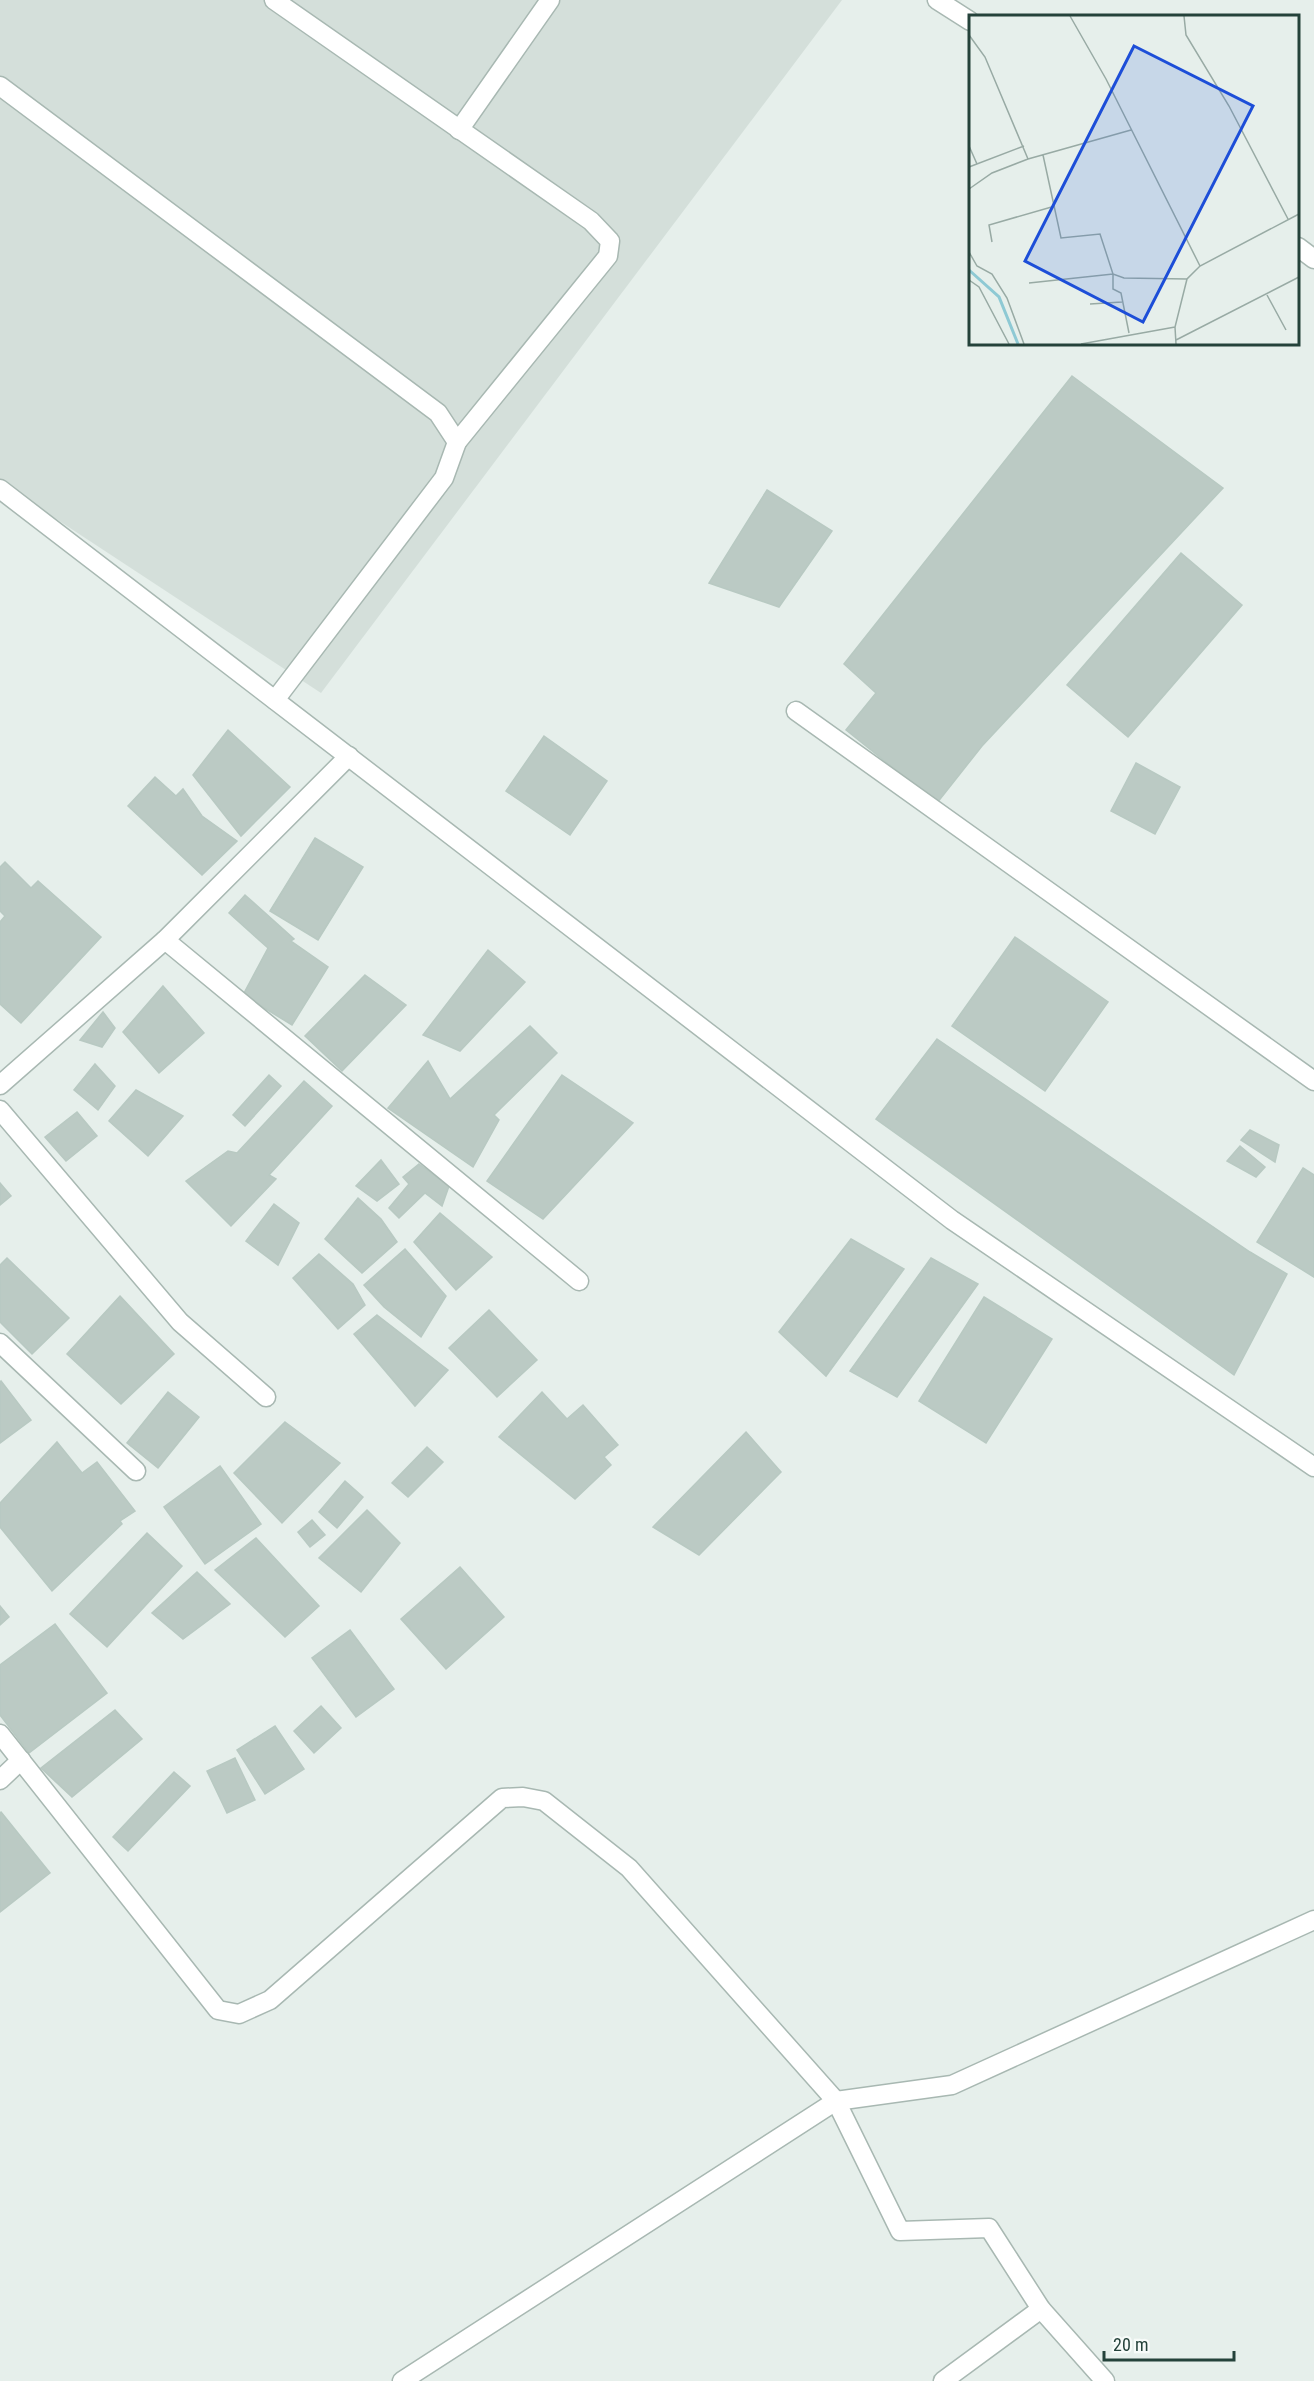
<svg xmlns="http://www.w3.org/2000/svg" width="1314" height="2381" font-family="'Roboto Condensed',sans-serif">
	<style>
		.built { fill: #d4dfda }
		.building { fill: #bbcac4; stroke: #b8c9c2; stroke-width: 1.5 }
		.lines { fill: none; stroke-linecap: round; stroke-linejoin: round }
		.service-casing { stroke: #a8b8b2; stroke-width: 21 }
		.minor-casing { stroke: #a8b8b2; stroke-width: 21 }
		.service { stroke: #fff; stroke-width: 18 }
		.minor { stroke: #fff; stroke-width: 18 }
		.inset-river { fill: none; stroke: #8ec9d4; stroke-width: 3 }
		.inset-road { fill: none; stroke: #98aaa4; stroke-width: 1.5 }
		.view { fill: #1d4ed8; fill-opacity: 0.15; stroke: #1d4ed8; stroke-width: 3 }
		.inset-edge { fill: none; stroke: #24423a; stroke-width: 3 }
	</style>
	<rect width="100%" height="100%" fill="#e6efeb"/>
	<path class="built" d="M0 0H842L321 693 0 482Z"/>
	<g class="building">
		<path d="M1072 376 1223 488 982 746 937 803 846 730 876 693 844 664Z"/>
		<path d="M767 490 832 531 779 607 709 583Z"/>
		<path d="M1181 553 1242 605 1128 737 1067 685Z"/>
		<path d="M228 730 290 787 241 836 193 775Z"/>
		<path d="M544 736 607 781 570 835 506 791Z"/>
		<path d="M1136 763 1180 787 1155 834 1111 811Z"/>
		<path d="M155 777 176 796 183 789 202 816 237 841 202 875 128 806Z"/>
		<path d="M315 838 363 867 318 940 270 911Z"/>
		<path d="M5 862 31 888 38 881 101 937 21 1023 0 1004V922L5 916 0 911V867Z"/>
		<path d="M245 895 294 939 291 941 328 967 292 1025 243 995 268 948 229 913Z"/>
		<path d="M1015 937 1108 1002 1045 1091 952 1026Z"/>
		<path d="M488 950 525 982 460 1051 423 1035Z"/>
		<path d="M365 975 406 1005 342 1071 305 1036Z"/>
		<path d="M163 986 204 1033 159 1073 123 1032Z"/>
		<path d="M103 1012 115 1028 102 1047 80 1040Z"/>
		<path d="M530 1026 557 1053 494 1115 499 1120 473 1167 388 1108 428 1061 450 1099Z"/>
		<path d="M937 1039 1250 1252 1287 1274 1234 1375 876 1119Z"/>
		<path d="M95 1064 115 1086 98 1110 74 1090Z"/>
		<path d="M269 1075 281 1086 245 1126 233 1115Z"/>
		<path d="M562 1075 633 1123 543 1219 487 1181Z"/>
		<path d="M304 1081 332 1106 269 1175 276 1179 231 1226 186 1181 228 1151 237 1153Z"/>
		<path d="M136 1090 183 1116 148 1156 109 1121Z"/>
		<path d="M77 1112 97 1136 66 1161 45 1137Z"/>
		<path d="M1250 1130 1279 1145 1275 1162 1241 1140Z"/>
		<path d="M1240 1146 1265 1167 1256 1177 1227 1161Z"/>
		<path d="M381 1160 399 1184 377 1201 356 1186Z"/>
		<path d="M419 1164 449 1186 442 1206 425 1193 399 1218 389 1208 409 1184 403 1177Z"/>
		<path d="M1303 1168 1314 1175V1277L1257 1242Z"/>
		<path d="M0 1183 11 1196 0 1205Z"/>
		<path d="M358 1198 381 1219 397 1242 362 1273 325 1239Z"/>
		<path d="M274 1204 299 1223 278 1265 246 1241Z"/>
		<path d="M440 1213 492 1257 456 1290 414 1242Z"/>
		<path d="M851 1239 904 1269 826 1376 779 1332Z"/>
		<path d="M405 1249 446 1296 421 1337 384 1307 364 1285Z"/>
		<path d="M319 1254 353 1284 365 1305 338 1329 293 1278Z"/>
		<path d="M7 1258 69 1318 32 1354 0 1322V1265Z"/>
		<path d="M931 1258 978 1284 897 1397 850 1371Z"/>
		<path d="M120 1296 174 1354 121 1404 67 1354Z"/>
		<path d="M984 1297 1052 1339 986 1443 919 1401Z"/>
		<path d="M489 1310 537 1360 497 1397 449 1348Z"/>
		<path d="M377 1315 448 1370 415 1406 354 1334Z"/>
		<path d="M1 1381 31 1420 0 1443V1382Z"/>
		<path d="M168 1392 199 1417 158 1468 127 1443Z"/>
		<path d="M542 1392 567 1419 583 1405 618 1445 604 1457 611 1465 575 1499 499 1437Z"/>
		<path d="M285 1422 340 1463 282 1523 234 1473Z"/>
		<path d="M746 1432 781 1472 699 1555 653 1527Z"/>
		<path d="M57 1442 82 1473 97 1462 135 1511 120 1521 122 1524 52 1591 0 1527V1503Z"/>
		<path d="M427 1447 443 1462 408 1497 392 1483Z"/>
		<path d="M220 1466 261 1524 205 1564 164 1507Z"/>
		<path d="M345 1481 363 1497 337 1528 319 1512Z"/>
		<path d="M367 1510 400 1543 361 1592 319 1558Z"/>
		<path d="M312 1520 325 1535 310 1547 298 1532Z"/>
		<path d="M147 1533 182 1566 107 1647 70 1614Z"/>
		<path d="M256 1538 319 1606 285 1637 215 1570Z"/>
		<path d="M460 1567 504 1617 446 1669 401 1619Z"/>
		<path d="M197 1572 230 1604 183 1639 152 1613Z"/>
		<path d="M0 1606 9 1617 0 1625Z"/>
		<path d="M55 1624 107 1693 29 1753 0 1715V1665Z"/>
		<path d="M350 1630 394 1689 356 1717 312 1658Z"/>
		<path d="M321 1706 341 1728 314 1753 294 1731Z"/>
		<path d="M115 1710 142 1739 72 1797 41 1768Z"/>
		<path d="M275 1726 304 1769 265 1794 237 1750Z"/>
		<path d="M235 1758 255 1800 227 1813 207 1771Z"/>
		<path d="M174 1772 190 1786 128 1851 113 1837Z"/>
		<path d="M1 1812 50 1873 0 1912V1813Z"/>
	</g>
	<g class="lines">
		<g class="service-casing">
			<g id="service">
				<path d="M274 0 591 221 610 241 608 256 457 442"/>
				<path d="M0 86 438 413 457 442 444 478 275 700"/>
				<path d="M459 130 550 0"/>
				<path d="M796 711 1314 1081"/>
				<path d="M165 940 579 1281"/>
				<path d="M0 1110 180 1322 266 1397"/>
				<path d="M0 1343 136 1471"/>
			</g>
		</g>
		<g class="minor-casing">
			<g id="minor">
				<path d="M937 0 970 21"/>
				<path d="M1298 247 1314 259"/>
				<path d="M0 489 952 1220 1314 1467"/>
				<path d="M0 1085 165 940 349 756"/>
				<path d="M0 1734 218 2010 239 2014 270 2000 502 1798 523 1797 544 1801 629 1868 836 2101 900 2231 989 2228 1041 2309 1105 2381"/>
				<path d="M0 1780 21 1760"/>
				<path d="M402 2381 836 2101 952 2085 1314 1920"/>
				<path d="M943 2381 1041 2309"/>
			</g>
		</g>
		<use href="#service" class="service"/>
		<use href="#minor" class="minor"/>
	</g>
	<g transform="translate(969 15)">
		<rect width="330" height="330" fill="#e6efeb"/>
		<path class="inset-river" d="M0 255 30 282 49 329"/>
		<path class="inset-road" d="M101 1 137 64 231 251M215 1 217 20 260 91 319 204M0 20 16 42 59 144M0 131 8 149M74 140 92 223 131 219 144 259V274L152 278 160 318M0 152 55 131M0 174 23 158 59 144 162 115M23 227 20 210 86 191M0 237 8 251 23 259 38 283 55 329M0 265 10 272 40 329M60 268 144 259 155 263 218 264M298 280 317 315M121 289 153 287M207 325 330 262M112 329 206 312M207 329 206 312 218 264 231 251 330 199"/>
		<path class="view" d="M165 31 284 91 174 307 56 246Z"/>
		<rect width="330" height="330" class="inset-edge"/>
	</g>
	<path d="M1104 2351v9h130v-9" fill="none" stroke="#24423a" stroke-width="3"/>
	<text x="1113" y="2351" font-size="18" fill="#24423a" stroke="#f7fbf9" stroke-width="4.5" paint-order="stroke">20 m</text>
</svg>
